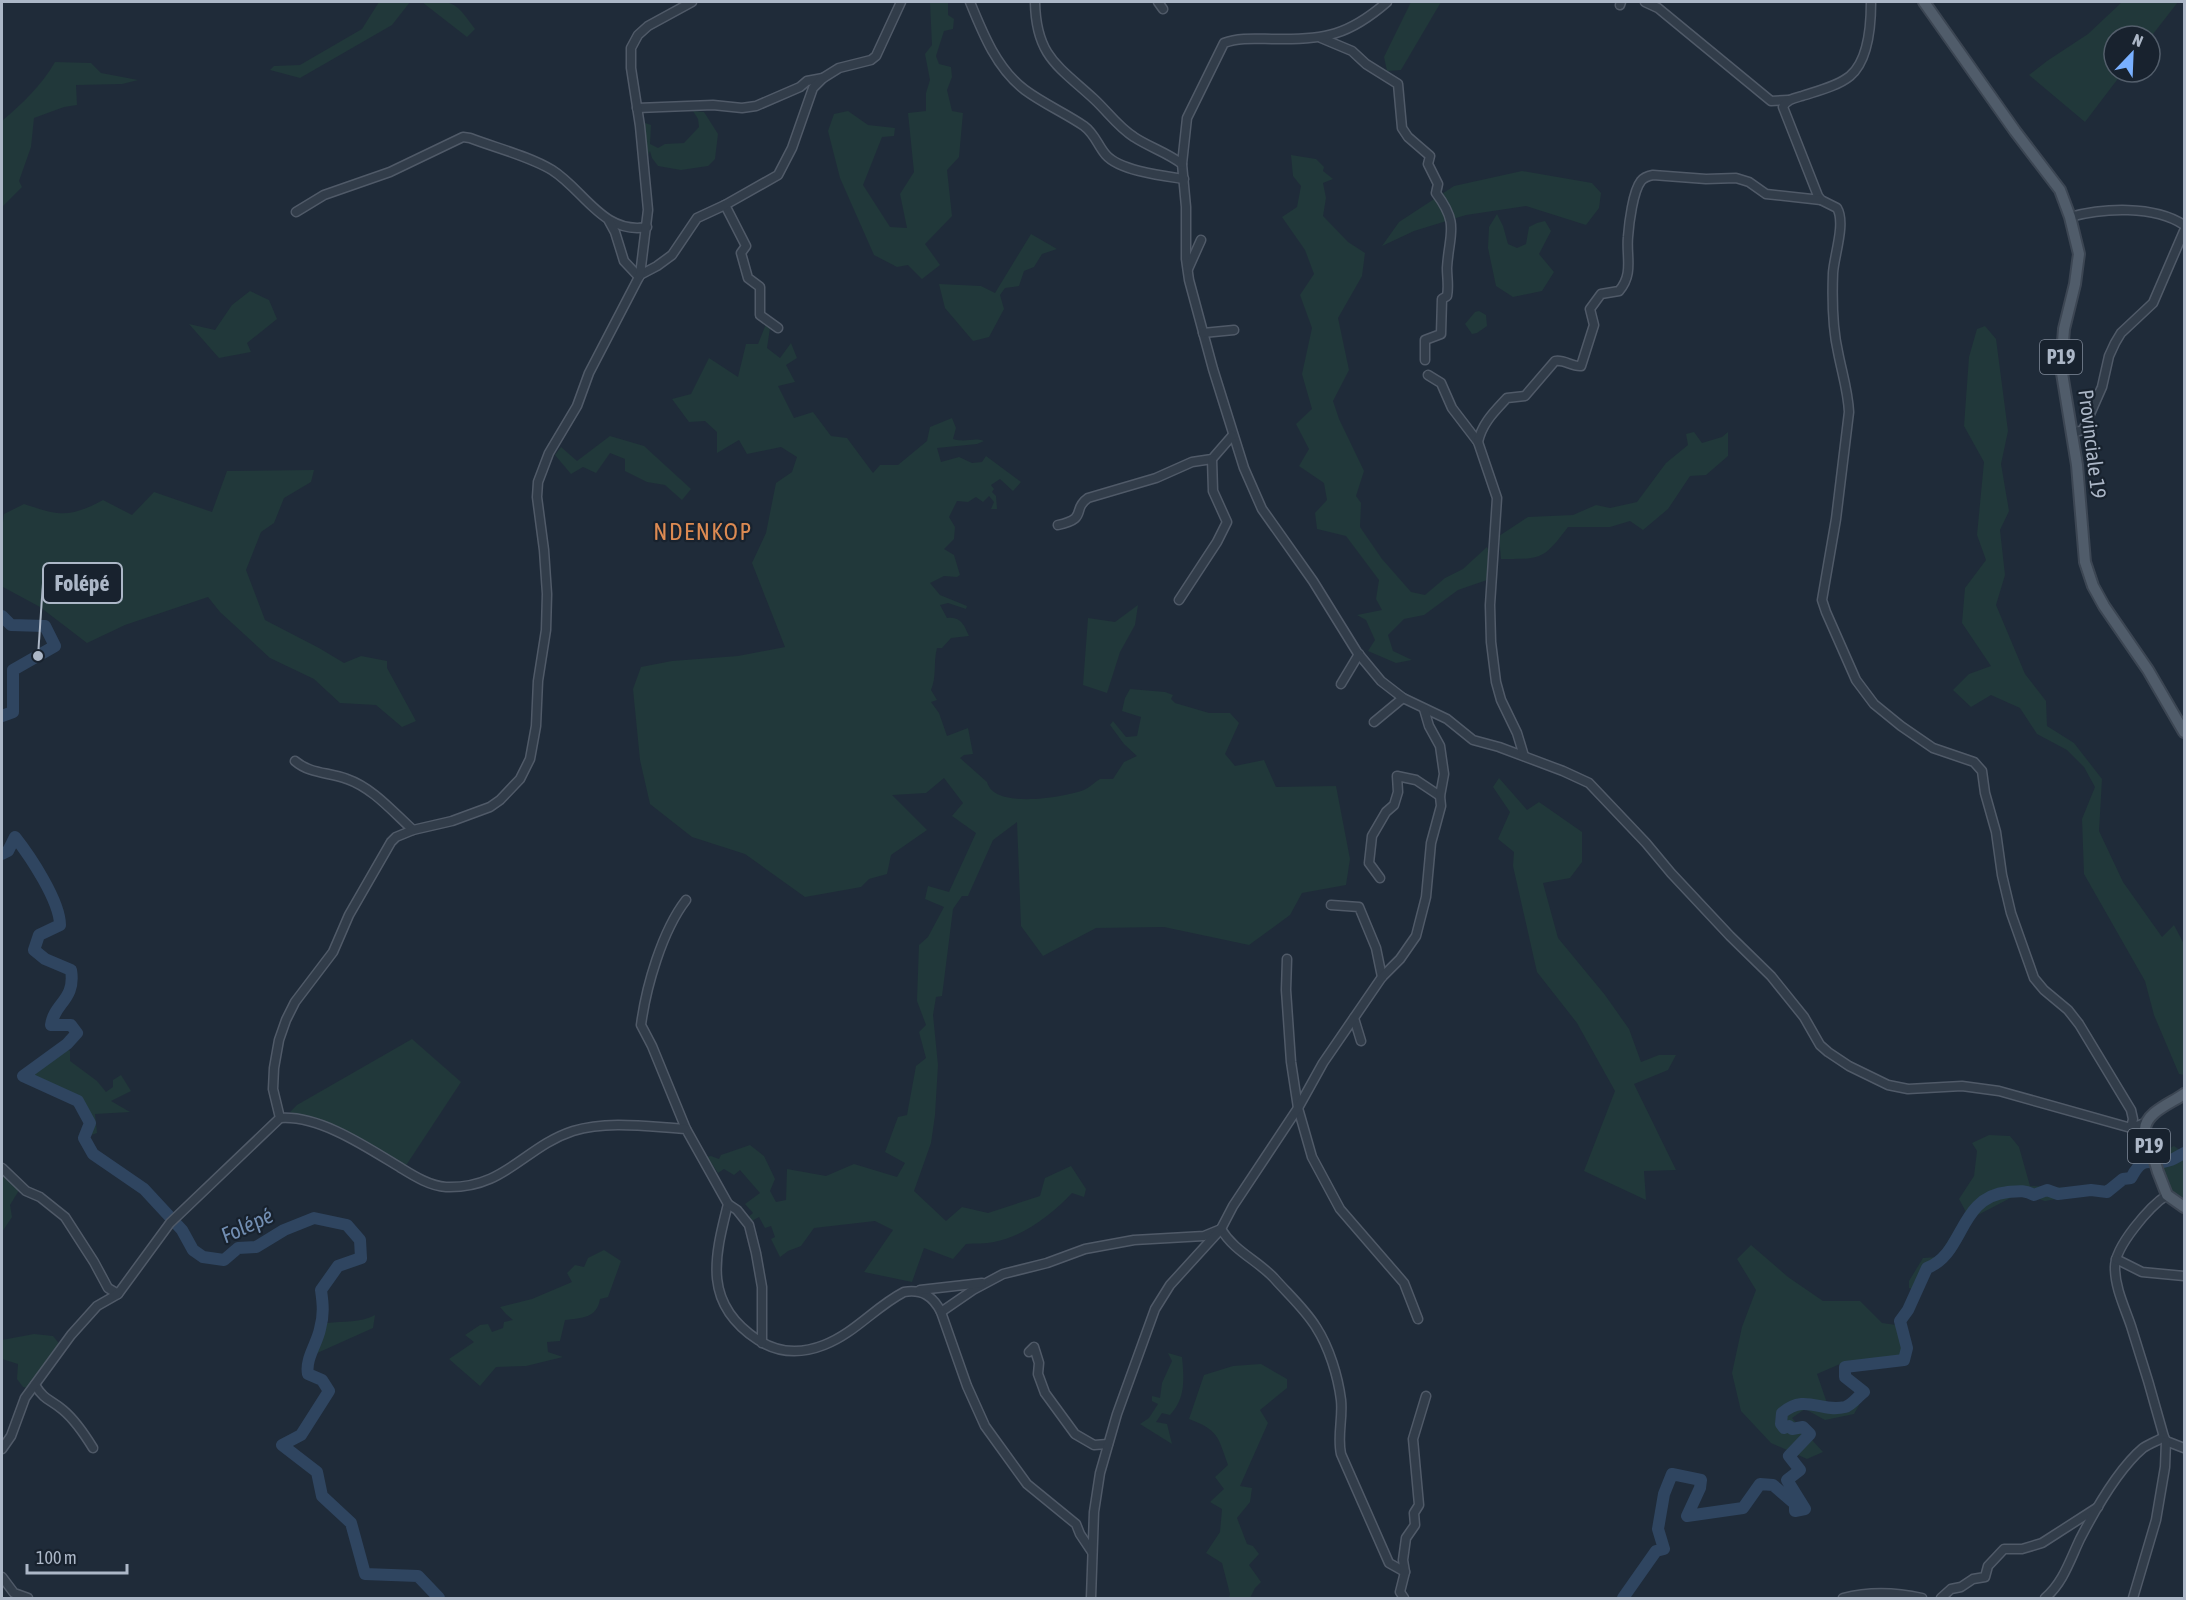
<svg xmlns="http://www.w3.org/2000/svg" width="2186" height="1600" font-family="'Asap Condensed',sans-serif">
	<style>
		.green { fill: #21383a }
		.lines { fill: none; stroke-linecap: round; stroke-linejoin: round }
		.river { stroke: #2f4560; stroke-width: 12 }
		.minor-casing { stroke: #505a68; stroke-width: 11 }
		.major-casing { stroke: #3c4653; stroke-width: 14 }
		.minor { stroke: #323d4a; stroke-width: 8 }
		.major { stroke: #505c6a; stroke-width: 10 }
		.labels { text-anchor: middle; stroke-width: 4.5; stroke-linejoin: round; paint-order: stroke }
		.shield { fill: #18222e; stroke: #808a99; stroke-width: 1.5 }
		.shield-label { font-size: 20px; font-weight: bold; fill: #acb7c7 }
		.street-label { font-size: 21px; fill: #acb7c7; stroke: #18222e }
		.water-label { font-size: 22px; font-style: italic; fill: #728eb2; stroke: #18222e }
		.quarter-label { font-size: 24px; letter-spacing: 1.5px; fill: #dc8a52; stroke: #18222e }
		.leader { fill: none; stroke: #acb7c7; stroke-width: 2 }
		.callout-dot { fill: #acb7c7; stroke: #18222e; stroke-width: 2 }
		.callout { fill: #18222e; stroke: #acb7c7; stroke-width: 2 }
		.callout-label { font-size: 22px; text-anchor: middle; font-weight: bold; fill: #acb7c7 }
	</style>
	<rect width="100%" height="100%" fill="#1f2b39"/>
	<g class="green">
		<path d="M379 2H410L392 25 300 78 270 70 274 66 300 65 362 29Z"/>
		<path d="M422 2C456 1 455 2 475 29L467 37Z"/>
		<path d="M930 2H948V15L954 19 953 29 944 31 936 56 939 64 951 67 952 77 947 90 952 111 963 113 959 157 947 170 952 216 925 244 940 265 922 279 908 265 897 267 874 255 840 178 828 131 834 114 848 111 868 125 895 128 894 136 882 137 863 185 890 227 907 228 900 194 914 172 908 113 926 111V93L930 80 925 54 932 45Z"/>
		<path d="M1411 2H1441L1401 70 1387 71 1384 57Z"/>
		<path d="M2122 2H2178L2150 38V36H2114V72H2123L2085 122 2029 75 2047 61 2088 34Z"/>
		<path d="M55 62 91 63 101 73 138 80 122 84 76 85 77 105 64 107 34 118 31 147 19 181 22 187 2 207V121C22 104 42 85 55 62Z"/>
		<path d="M693 111 704 112 718 134 715 159 708 166 681 170 658 166 652 158 650 151 647 157 645 123 651 125 650 144 658 148 665 144 684 143 699 127 698 119Z"/>
		<path d="M1291 155 1316 159 1324 167 1323 171 1333 179 1323 183 1326 198 1323 216 1348 242 1365 253 1362 276 1338 318 1349 370 1333 401 1339 419 1364 471 1356 496 1361 503 1360 527 1382 559 1411 592 1425 595 1445 578 1463 569 1487 547 1493 565 1487 580 1458 590 1424 615 1404 619 1388 635 1393 651 1412 660 1396 663 1368 651 1375 640 1366 620 1357 615 1382 610 1376 599 1379 580 1346 536 1317 529 1315 513 1327 500 1324 483 1299 466 1309 449 1296 424 1312 409 1302 374 1312 328 1300 295 1314 274 1305 250 1282 217 1297 207 1301 186 1293 176Z"/>
		<path d="M1522 171 1592 183 1601 193 1599 208 1586 225 1526 206 1466 215 1414 231 1382 246 1399 222 1454 186Z"/>
		<path d="M1497 214 1503 226 1508 244 1517 248 1526 244 1529 227 1537 223 1545 221 1551 231 1539 254 1554 272 1542 291 1513 297 1496 286 1488 248 1489 227Z"/>
		<path d="M1031 234 1057 249 1042 254 1034 267 1024 271 1019 286 1005 288 1000 295 1004 309 989 337 973 341 945 308 939 284 981 286 995 293Z"/>
		<path d="M250 291 269 300 277 319 247 343 251 352 219 358 189 324 215 330 232 305Z"/>
		<path d="M1479 311 1486 315 1487 326 1477 333 1472 334 1465 324 1475 312Z"/>
		<path d="M766 324 770 328 767 348 780 358 791 343 797 358 786 365 795 382 778 386 794 418 813 412 831 436 847 438 873 473 880 465H898L927 441 930 427 952 418 956 428 953 439C967 443 973 437 984 441L977 444 937 448 941 462 959 457 972 463 982 462 986 456 1021 482 1013 491 1000 479 991 485 994 489 992 492 996 496 997 509H991L994 502 989 496 983 502 976 497 968 502 957 501 949 517 955 527 954 539 944 549 954 555 960 575 957 577 944 576 930 583 940 595 967 606 966 609 948 603 940 605 947 618C961 616 964 625 969 636L951 638 942 648H937C933 663 937 676 931 690L937 700 931 702 939 713 947 736 968 728 973 754 964 755 960 758 987 782C994 810 1065 797 1084 790 1090 787 1095 782 1100 779H1113L1124 762 1137 756 1124 744 1110 725 1113 721 1126 737 1137 736 1141 717 1122 711 1125 698 1130 689 1165 692 1173 695 1171 699 1175 703 1209 713H1230L1239 723 1225 754 1235 766 1264 760 1276 787 1336 786 1350 859 1346 885 1302 893 1290 915 1249 945 1164 927 1096 928 1043 956 1021 926 1017 822 993 840 968 896H962L953 909 942 996 936 997 933 1015 938 1065 935 1115 931 1143 914 1191 946 1221 962 1207 988 1213 1040 1196 1045 1178 1071 1166 1086 1189 1084 1197 1072 1193C1052 1214 1025 1236 994 1242 986 1244 975 1243 966 1244L953 1259 924 1248 912 1282 864 1272 893 1230 875 1221 814 1228 801 1246 788 1251 780 1257 771 1239 775 1237 771 1226 765 1228 759 1217 750 1222 747 1218 753 1213 745 1204 760 1193 740 1170 734 1175 724 1169 718 1173 707 1157 711 1156 719 1159 721 1155 750 1145 764 1156 775 1179 770 1191 776 1202 786 1200 787 1169 826 1176 854 1164 897 1177 905 1163 885 1152 898 1117 907 1115 916 1066 926 1058 919 1032 926 1025 917 1001 919 945 928 937 944 907 925 899 928 886 949 892 976 833 952 816 963 803 944 778 926 793 892 795 927 830 891 855 887 874 869 879 861 887 805 897 745 854 692 837 650 804 640 760 633 689 641 667 672 661 738 656 785 647 752 563 766 533 776 483 792 472 797 457 781 447 747 454 739 440 717 453V432L705 421 689 422 672 399 691 394 709 358 738 377 746 344H758Z"/>
		<path d="M1985 326 1996 339 2008 431 2001 464 2009 511 2000 530 2005 575 1996 605 2025 674 2046 701 2047 726 2074 743 2102 779 2099 831 2123 882 2162 937 2174 925 2184 944V1075L2179 1074 2154 1015 2145 981 2084 874 2082 819 2095 787 2084 767 2067 750 2037 734 2020 708 1991 695 1971 707 1953 690 1969 674 1991 666 1962 623 1965 588 1986 560 1977 535 1984 462 1964 426 1969 357 1977 329Z"/>
		<path d="M1694 432 1702 443 1722 437 1728 432V456L1706 475 1690 476 1668 509 1643 530 1630 521 1610 527H1568C1543 560 1542 559 1501 559L1499 536 1528 517 1573 515 1596 505 1610 508 1637 502 1666 463 1688 445 1686 434Z"/>
		<path d="M610 436 644 446 691 489 682 500 665 485 647 482 625 471V459L610 453 596 473 583 467 571 474 555 455 561 447 577 461Z"/>
		<path d="M314 470 311 482 284 498 274 523 261 532 246 570 265 620 319 648 344 663 361 656 387 661V668L416 721 402 727 376 705 340 703 314 679 270 658 220 612 208 597 125 625 87 643 40 607 3 587 2 582V530L4 514 24 504C60 516 69 518 103 500L132 515 154 492 212 512 227 471Z"/>
		<path d="M1138 605 1135 625 1120 652 1107 693 1083 685 1088 618 1115 622Z"/>
		<path d="M1499 778 1527 810 1539 802 1582 832V862L1570 878 1543 883 1558 938 1605 995 1629 1029 1641 1062 1659 1055H1676L1668 1070 1634 1084 1676 1170 1644 1171 1646 1200 1584 1171 1615 1091 1577 1023 1537 972 1513 866 1514 852 1498 839 1510 812 1493 787Z"/>
		<path d="M412 1039 461 1082 405 1167 362 1140 290 1112 297 1105Z"/>
		<path d="M63 1046 70 1051V1061L97 1081 106 1092 113 1087V1080L121 1075 131 1091 111 1101 130 1112 95 1114 97 1133 89 1136V1115L82 1099 46 1082H31L29 1076 33 1069 49 1061Z"/>
		<path d="M1989 1135 2010 1136 2019 1147 2030 1186 2067 1188 2062 1198 2045 1201 2020 1193 1974 1217 1956 1241 1936 1263H1925L1921 1275 1926 1280 1918 1291 1909 1288V1281L1923 1258 1938 1257 1966 1212 1959 1199 1974 1176 1977 1151 1972 1143Z"/>
		<path d="M2174 1146 2184 1153V1198L2170 1191 2154 1156Z"/>
		<path d="M2 1169 21 1187 10 1205 12 1217 2 1232Z"/>
		<path d="M1751 1245 1788 1277 1823 1301H1860L1882 1323 1896 1325 1904 1348 1899 1358 1840 1364 1817 1374 1827 1403 1859 1405 1854 1414 1825 1420 1805 1409 1792 1418 1823 1452 1807 1459 1771 1443 1741 1411 1732 1373 1742 1327 1756 1290 1737 1259Z"/>
		<path d="M604 1250 621 1261 608 1297 600 1299C597 1318 582 1318 565 1320L560 1341 547 1342 548 1352 563 1357 526 1366 496 1367 480 1386 449 1359 474 1342 465 1335 480 1325 488 1324 492 1332 503 1328 504 1322 513 1320 506 1314 500 1307 532 1299 572 1282 567 1273 575 1265 584 1267 588 1258Z"/>
		<path d="M375 1315 373 1328 315 1354 327 1323C342 1321 362 1323 375 1315Z"/>
		<path d="M34 1334 53 1336 61 1346 36 1390 23 1387 17 1379 18 1364 2 1359V1340Z"/>
		<path d="M1168 1353 1182 1357C1184 1379 1186 1398 1170 1415L1162 1413 1156 1422 1167 1424 1172 1444 1140 1424 1149 1418 1158 1404 1152 1401V1396L1160 1398 1162 1383 1172 1361Z"/>
		<path d="M1261 1364 1287 1379V1388L1260 1410 1268 1423 1240 1486 1252 1488 1250 1502 1237 1518 1247 1544 1253 1546 1259 1554 1249 1565 1261 1582 1255 1588 1250 1598H1229L1230 1594 1222 1563 1206 1553 1220 1532 1222 1509 1210 1502 1224 1489 1215 1477 1228 1465C1218 1436 1218 1430 1189 1419L1204 1375 1233 1366Z"/>
	</g>
	<g class="lines">
		<g class="river">
			<path d="M2 616 11 625 45 626 55 646 13 670V712L2 716"/>
			<path d="M2 854 8 851 15 837C30 856 60 901 60 925L39 935 34 950 45 959 71 970C76 1000 54 1003 51 1025H71L77 1033 67 1044 23 1076 78 1101 90 1123 84 1138 93 1154 144 1189 182 1230 193 1250 203 1257 224 1260 238 1248 256 1247 284 1230 314 1218 347 1225 360 1240 361 1258 338 1266 321 1290C323 1304 324 1315 320 1329 317 1344 305 1359 308 1374L322 1380 329 1391 301 1435 282 1445 317 1472 322 1496 351 1523 365 1574 418 1576 439 1598"/>
			<path d="M1623 1598 1656 1551 1664 1549 1658 1529 1664 1494 1672 1474 1701 1480 1700 1488 1687 1516 1743 1508 1760 1484 1773 1485 1795 1504V1511L1805 1509 1787 1480 1800 1470 1789 1456 1810 1434 1803 1427 1792 1429 1789 1426 1784 1428 1781 1424 1782 1413C1806 1393 1820 1413 1845 1407 1852 1405 1858 1396 1864 1392L1845 1377V1367L1904 1360 1907 1348 1900 1321 1908 1310 1927 1268C1965 1254 1958 1197 2008 1192 2019 1191 2025 1190 2034 1195L2047 1190 2058 1194 2091 1190 2107 1192 2123 1179 2131 1178C2145 1151 2150 1168 2171 1160 2176 1158 2180 1155 2184 1153"/>
		</g>
		<g class="minor-casing">
			<g id="minor">
				<path d="M970 2C983 34 997 69 1025 90 1044 104 1065 113 1084 126 1095 134 1098 146 1106 155 1120 171 1164 176 1184 179"/>
				<path d="M1035 2C1036 56 1058 66 1094 99 1108 112 1118 127 1134 137 1149 147 1168 153 1182 164L1186 207V259L1189 280 1213 369 1244 468 1262 509 1313 581 1357 652 1381 681 1403 698 1447 719 1473 740 1499 747 1563 771 1589 783 1646 843 1671 873 1730 936 1771 976 1804 1017 1820 1045 1828 1052 1849 1066 1888 1085 1908 1089 1962 1086 1999 1091 2131 1128 2145 1123"/>
				<path d="M1158 2 1163 9"/>
				<path d="M1645 2 1658 8 1771 101 1788 100"/>
				<path d="M1871 2C1871 24 1869 60 1850 76 1838 86 1817 91 1802 96 1795 98 1787 99 1783 107L1818 196 1821 200 1837 208C1846 223 1834 256 1833 273 1832 300 1832 326 1838 352 1842 373 1848 391 1849 412L1836 519 1822 600 1826 612 1856 680 1874 704 1901 726 1933 748 1974 762 1982 771 1985 793 1996 832 2002 875 2011 913 2034 978 2044 990 2068 1010 2079 1024 2131 1110 2133 1119 2131 1128"/>
				<path d="M1620 5 1621 2"/>
				<path d="M1321 38 1352 51 1366 64 1398 84 1402 128 1408 137 1430 156 1428 164 1438 184 1436 193C1460 225 1449 233 1447 268 1447 278 1449 286 1447 296L1442 299 1441 334 1425 340V360"/>
				<path d="M637 108 713 105 742 108 756 106 800 87 807 81 823 78"/>
				<path d="M1182 164 1187 118 1224 43C1240 37 1258 39 1275 39 1325 40 1349 35 1387 2"/>
				<path d="M725 205 746 246 741 253 748 278 760 287V315L778 328"/>
				<path d="M296 212 324 195 390 172 463 137 470 138C496 148 529 156 552 170 584 190 603 235 647 227"/>
				<path d="M2070 217C2103 208 2154 205 2184 225"/>
				<path d="M609 221 615 232 624 261 639 277"/>
				<path d="M1188 269 1201 240"/>
				<path d="M640 275 657 266 672 255 697 218 725 205 778 175 792 148 813 88 823 78 839 68 871 60 876 56 901 2"/>
				<path d="M1203 333 1234 330"/>
				<path d="M1428 375 1441 383 1452 408 1478 442"/>
				<path d="M2072 433 2083 430 2102 387 2109 356 2115 343 2121 333 2153 303 2184 231"/>
				<path d="M1058 525C1089 518 1071 510 1088 498L1156 478 1192 462 1212 459 1232 436"/>
				<path d="M1179 600 1217 542 1227 522 1213 491 1212 459"/>
				<path d="M1341 684 1359 654"/>
				<path d="M1374 722 1403 698"/>
				<path d="M1524 756 1517 733 1501 700 1496 682 1491 642 1490 605 1497 498 1478 442C1482 423 1495 411 1507 398L1525 396 1555 361C1564 359 1572 367 1581 366L1594 325 1590 309 1601 294 1619 291C1634 274 1626 256 1628 237 1629 223 1633 191 1641 181 1644 177 1648 176 1653 175L1706 179 1736 178 1749 182 1766 194 1821 200"/>
				<path d="M295 761C310 774 329 772 347 779 373 788 393 812 413 830"/>
				<path d="M1380 878 1369 863 1372 836 1386 812 1394 805 1398 792 1397 776 1416 780 1440 796"/>
				<path d="M686 900C662 931 646 987 641 1025L652 1046 686 1129"/>
				<path d="M1331 905 1359 907 1376 948 1382 977"/>
				<path d="M1287 959 1286 990 1291 1062 1298 1108 1312 1157 1340 1209 1404 1283 1418 1319"/>
				<path d="M1354 1018 1361 1041"/>
				<path d="M280 1118C320 1115 368 1148 401 1168 414 1176 430 1186 446 1187 505 1189 524 1147 573 1131 609 1120 650 1127 686 1129L728 1204C714 1259 703 1304 758 1340 778 1353 801 1354 824 1345 855 1333 875 1307 904 1292 922 1289 933 1296 941 1312L973 1290 1003 1274 1047 1263 1085 1249 1134 1240 1204 1236 1221 1229"/>
				<path d="M2 1168 26 1191 40 1197 65 1217 94 1262 108 1288 118 1294"/>
				<path d="M2167 1195C2150 1206 2114 1247 2115 1268 2115 1288 2125 1308 2131 1326 2143 1363 2154 1400 2164 1437L2166 1441 2184 1448"/>
				<path d="M728 1204 737 1210 749 1225 756 1253 762 1287V1343"/>
				<path d="M1221 1229C1234 1251 1257 1260 1274 1278 1288 1294 1305 1309 1316 1327 1329 1347 1338 1376 1341 1400 1343 1419 1337 1436 1341 1454L1389 1563 1405 1572"/>
				<path d="M2116 1259 2142 1272 2184 1276"/>
				<path d="M920 1290 982 1283"/>
				<path d="M941 1312 967 1386 985 1426 1027 1484 1076 1524 1080 1534 1092 1552"/>
				<path d="M1029 1352 1034 1347 1039 1363 1038 1374 1045 1393 1075 1434 1094 1445 1108 1444"/>
				<path d="M35 1385C45 1401 50 1399 63 1410 75 1420 85 1435 93 1448"/>
				<path d="M2 1449 11 1436 25 1398 71 1335 97 1306 118 1294 170 1223 280 1118 273 1089 274 1068 279 1040 286 1020 295 1002 333 952 349 915 391 842 396 837 413 830 452 821 490 807 500 800 520 779 530 759 536 726 538 681 546 630 547 594 544 550 537 497 538 482 549 453 577 406 589 373 640 275 648 210 640 126 631 68V48L638 35 648 26 692 2"/>
				<path d="M2 1577 14 1593 28 1598"/>
				<path d="M1091 1598 1094 1512 1100 1473 1117 1414 1155 1309 1170 1285 1221 1229 1233 1206 1298 1108 1323 1063 1382 977 1400 959 1416 936 1426 897 1431 843 1441 806 1440 796 1444 774 1440 746 1429 726 1424 709"/>
				<path d="M1404 1598 1400 1592 1405 1572 1403 1560 1406 1538 1415 1525 1414 1513 1419 1505 1413 1439 1426 1396"/>
				<path d="M1843 1598C1870 1591 1895 1592 1922 1598"/>
				<path d="M1941 1598 1951 1589 1961 1587 1973 1579 1985 1577 1988 1566 2004 1549H2022L2042 1543 2098 1507"/>
				<path d="M2045 1598C2063 1583 2070 1560 2080 1539 2095 1510 2118 1469 2143 1448 2149 1444 2157 1441 2164 1437"/>
				<path d="M2133 1598 2156 1520 2165 1467 2166 1441"/>
			</g>
		</g>
		<g class="major-casing">
			<g id="major">
				<path d="M1924 2 2015 131 2060 190 2070 217 2079 254 2078 261 2075 284 2064 329 2061 367 2077 465 2085 562 2093 586 2104 606 2148 670 2184 732"/>
				<path d="M2184 1094C2172 1103 2146 1112 2145 1129L2158 1172 2167 1195 2184 1207"/>
			</g>
		</g>
		<use href="#minor" class="minor"/>
		<use href="#major" class="major"/>
	</g>
	<g class="labels">
		<g class="shield">
			<rect x="2040" y="340" width="42" height="34" rx="4.5"/>
			<rect x="2128" y="1129" width="42" height="34" rx="4.5"/>
		</g>
		<g class="shield-label">
			<text x="2061" y="364">P19</text>
			<text x="2149" y="1153">P19</text>
		</g>
		<g class="street-label">
			<text transform="translate(2092 444) rotate(83)" y="7">Provinciale 19</text>
		</g>
		<g class="water-label">
			<text transform="translate(247 1225) rotate(-25)" y="8">Folépé</text>
		</g>
		<g class="quarter-label">
			<text x="703" y="540">NDENKOP</text>
		</g>
	</g>
	<path class="leader" d="M38 656L43 583"/>
	<circle class="callout-dot" cx="38" cy="656" r="6"/>
	<rect class="callout" x="43" y="563" width="79" height="40" rx="6"/>
	<g class="callout-label">
		<text x="82" y="591">Folépé</text>
	</g>
	<rect width="2186" height="1600" fill="none" stroke="#acb7c7" stroke-width="6"/>
	<g transform="translate(2132 54) rotate(23)"><circle r="28" fill="#18222e" stroke="#535e6b" stroke-width="1.5"/>
	<path d="M0-4.5L10 22L0 15L-10 22Z" fill="#79b0ff"/>
	<text y="-9" font-size="16" font-weight="bold" text-anchor="middle" fill="#acb7c7">N</text>
	</g>
	<path d="M27 1564v9h100v-9" fill="none" stroke="#acb7c7" stroke-width="3"/>
	<text x="36" y="1564" font-size="18" fill="#acb7c7" stroke="#18222e" stroke-width="4.5" paint-order="stroke">100 m</text>
</svg>
